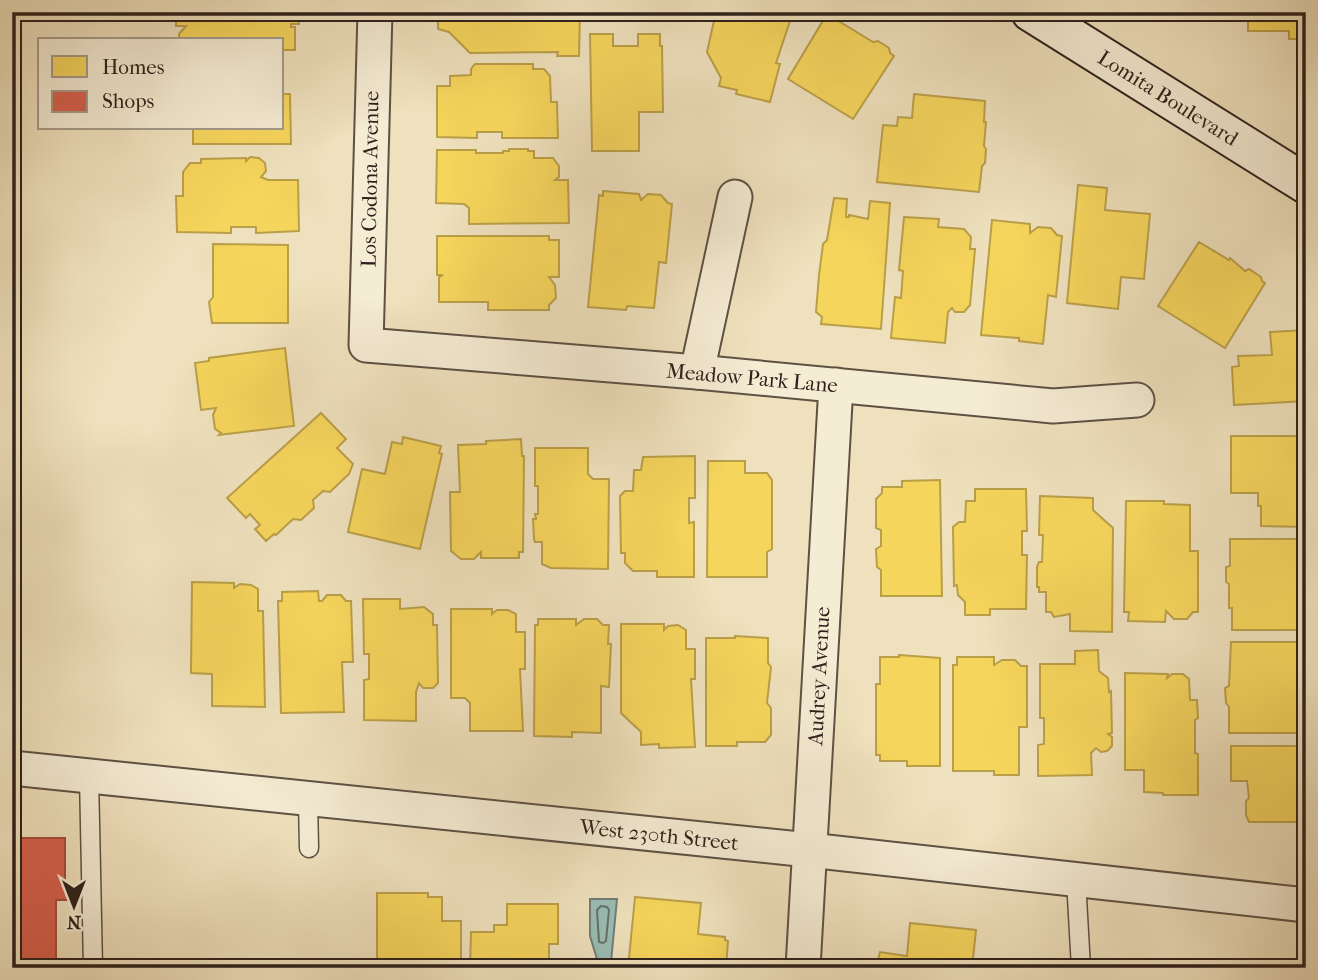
<svg xmlns="http://www.w3.org/2000/svg" width="1318" height="980" font-family="'IM FELL French Canon',serif">
	<style>
		.water { fill: #9abdb5; stroke: #6f7f78; stroke-width: 2 }
		.homes { fill: #f6d55c; stroke: #ba9f49; stroke-width: 2 }
		.shops { fill: #d6604d; stroke: #a44d3e; stroke-width: 2 }
		.lines { fill: none; stroke-linecap: round; stroke-linejoin: round }
		.shore { stroke: #646f68; stroke-width: 2 }
		.lane-casing { stroke: #5e5144; stroke-width: 21 }
		.street-casing { stroke: #5e5144; stroke-width: 37 }
		.secondary-casing { stroke: #2e211c; stroke-width: 42 }
		.lane { stroke: #f5ecd4; stroke-width: 18 }
		.street { stroke: #f5ecd4; stroke-width: 33 }
		.secondary { stroke: #f5ecd4; stroke-width: 38 }
		.labels { text-anchor: middle; stroke-width: 7; stroke-linejoin: round; paint-order: stroke }
		.street-label { font-size: 21px; fill: #2e211c; stroke: #f5ecd4 }
	</style>
	<rect width="100%" height="100%" fill="#efe1bd"/>
	<filter id="stains"><feTurbulence type="fractalNoise" baseFrequency=".00286" numOctaves="4"/><feColorMatrix values="0 0 0 0 .2 0 0 0 0 .09 0 0 0 0 .02 0 0 0 .5 -.17"/></filter>
	<radialGradient id="worn" r=".72"><stop offset=".6" stop-color="#630" stop-opacity="0"/><stop offset="1" stop-color="#630" stop-opacity=".3"/></radialGradient>
	<path class="water" d="M590 899H617L611 962 597 959 590 936Z"/>
	<g class="homes">
		<path d="M176 12H299V24H291V27H295V50H282V40H179V34L186 26H176Z"/>
		<path d="M438 12H580L579 56H557L558 52 470 53 449 32 438 29Z"/>
		<path d="M716 12H793L776 63 780 64 770 102 736 94 737 90 719 86 721 78 707 52Z"/>
		<path d="M1248 12H1306V39H1289V31H1248Z"/>
		<path d="M827 14 873 42 878 41 889 48 890 53 894 56 853 119 788 79Z"/>
		<path d="M590 34H613V46H638V34H660V46H662L663 112H639V151H592Z"/>
		<path d="M475 64H533V69H544L550 76 551 102H557L558 138H502V132H477V138L437 137V86H450V76L471 75V69Z"/>
		<path d="M282 94H290L291 144H193V128H282Z"/>
		<path d="M914 94 985 101 984 122H986L984 146 986 149 985 163 982 166 979 192 877 182 883 125 897 126 898 117 912 118Z"/>
		<path d="M509 149H528V151H534V158H553L559 166V177L555 180H568L569 223 469 224V208L464 204 436 203 437 150H476V153H503V151H509Z"/>
		<path d="M250 157 259 158 265 163 266 171 261 177 268 180H298L299 231 256 233V227H231V233L177 232 176 196H183V172L190 163H201V159L246 158V161Z"/>
		<path d="M1078 185 1107 188 1105 210 1150 214 1144 279 1121 277 1118 309 1067 303Z"/>
		<path d="M603 191 639 194 641 200 648 194 661 195 668 203 672 204 666 263 659 262 654 308 627 306 626 310 588 307 599 195 603 196Z"/>
		<path d="M834 198 847 199 846 217H849V215L868 219 870 201 890 203 881 329 821 324 822 317 816 312 819 275 823 244 827 240Z"/>
		<path d="M904 217 939 219 938 227 964 229 971 237 970 249H975L970 305 964 312H955L952 308 948 312 945 343 891 338 895 297 901 298 903 271 899 270Z"/>
		<path d="M992 220 1030 224V233L1038 227 1051 228 1057 235 1062 236 1056 297 1048 295 1043 344 1019 341V338L981 335Z"/>
		<path d="M437 236H549V240H559V277H549L555 285 556 298 549 305V310H488V302H439V277L443 275H437Z"/>
		<path d="M1199 242 1229 260 1230 258 1245 271 1249 269 1261 277 1262 281 1265 283 1225 348 1158 306Z"/>
		<path d="M213 244 288 245V323H212L209 302 213 297Z"/>
		<path d="M1306 330V401L1234 405 1232 367 1239 366 1238 356 1272 355 1270 332Z"/>
		<path d="M285 348 294 426 219 435 221 433 215 429 213 415 216 408 201 410 195 363 209 361V358Z"/>
		<path d="M321 413 346 439 337 448 353 464 349 474 330 492 323 491 313 500 314 508 301 520 293 519 276 535 274 534 266 541 255 529 260 525 250 514 246 518 227 498Z"/>
		<path d="M1231 436H1306V527L1261 526V506H1258V493H1231Z"/>
		<path d="M403 437 441 446 439 453 442 454 420 549 348 532 362 469 385 474 392 442 402 444Z"/>
		<path d="M521 439 522 456H524L523 552H519V558H481V552L474 559H461L451 551 450 492H460L458 445 486 444V441Z"/>
		<path d="M535 448H588V474L593 479H609L608 569 551 568 542 564V542H535L534 539 533 519H536L535 514H538V486H535Z"/>
		<path d="M695 456V498H689V523L694 522V577H657V571H633L625 563V553H621L620 496 625 491H633L634 470H641L643 457Z"/>
		<path d="M708 461H745V473H767L772 480V549L767 552V577H707Z"/>
		<path d="M940 480 942 596H881V570L877 567 876 549 881 546V530L876 528V499L882 493V487H902V481Z"/>
		<path d="M975 489H1026L1027 531H1022V555H1027L1026 609H990V615H965V602L958 595 957 585 954 586 953 527 959 522H965L966 501H975Z"/>
		<path d="M1040 496 1093 498V510L1113 528 1112 632 1070 631V614L1054 617 1051 612H1046V592H1039V587H1037V567L1039 562H1042L1043 535H1039Z"/>
		<path d="M1126 501H1164V504L1190 505V551H1198V612H1193L1187 619H1174L1166 611 1165 622 1128 621 1129 612H1124Z"/>
		<path d="M1230 539H1306V605L1302 609V630H1232V608H1229V584L1226 582V567L1230 566Z"/>
		<path d="M192 582 234 583V588L240 584 251 585 258 589V611H263L265 707 212 706V674L191 673Z"/>
		<path d="M318 591 319 601H322L327 595H341L346 601H351L353 662H342L344 712 281 713 278 601H282V592Z"/>
		<path d="M363 599H400V609L424 607 433 614V625H437L438 683 433 688H423L419 683 416 692V721L364 720V680L369 679V654H364Z"/>
		<path d="M451 609H492V614L497 610H508L516 614V632H525V669H520L523 731H470V703L465 698H451Z"/>
		<path d="M538 619H576V625L584 619H597L603 625H609L608 644H611L609 687 601 686V733L572 732V737L534 736 535 625H538Z"/>
		<path d="M621 624H664V630L668 626 678 625 686 630V649H695V679H691L695 747 659 748V744L641 745V732L621 713Z"/>
		<path d="M735 636 768 638V663L771 667 767 703 771 708V735L765 742H737V746H706V638H735Z"/>
		<path d="M1231 642H1300V663H1303V675H1306V733H1229V707L1226 703 1225 688 1229 686Z"/>
		<path d="M1098 650 1099 671 1108 678 1109 692 1111 691 1112 733 1108 734 1112 737V746L1107 751 1101 752 1096 748 1091 753 1092 775 1038 776V745L1044 744V718H1040V664H1075V651Z"/>
		<path d="M899 655 940 658V766H907V761H880V755H876V684H880V657H899Z"/>
		<path d="M957 657H994V665L1002 660H1015L1021 666H1027V727H1019V775H994V771H953V665H957Z"/>
		<path d="M1125 673 1168 674 1167 678 1172 674H1183L1189 679 1190 700H1197L1198 718 1195 720V753L1198 754V795H1163V793L1144 792V770H1125Z"/>
		<path d="M1231 746H1306V822H1249L1246 815V801L1249 798 1247 781H1231Z"/>
		<path d="M377 893H428V897H442V921H461V968H377Z"/>
		<path d="M635 897 701 903 698 934 725 937V940L728 941 726 968H628Z"/>
		<path d="M507 904H558V944H549V968H470L471 932H494V925H507Z"/>
		<path d="M910 923 976 930 972 968H876L880 952 907 956Z"/>
	</g>
	<path class="shops" d="M12 838H65V893H68V900H56V968H12Z"/>
	<g class="lines">
		<path class="shore" d="M601 906 607 907 609 910 606 941 603 943 599 942 597 910Z"/>
		<g class="lane-casing">
			<g id="lane">
				<path d="M89 776 93 968"/>
				<path d="M308 800 309 848"/>
				<path d="M1076 880 1081 968"/>
			</g>
		</g>
		<g class="street-casing">
			<g id="street">
				<path d="M375 12 366 345 697 372 1053 406 1137 400"/>
				<path d="M697 372 735 197"/>
				<path d="M12 768 809 850 1306 905"/>
				<path d="M803 968 836 385"/>
			</g>
		</g>
		<g class="secondary-casing">
			<path id="secondary" d="M1031 12 1306 184"/>
		</g>
		<use href="#lane" class="lane"/>
		<use href="#street" class="street"/>
		<use href="#secondary" class="secondary"/>
	</g>
	<g class="labels">
		<g class="street-label">
			<text transform="translate(1168 98) rotate(32)" y="7">Lomita Boulevard</text>
			<text transform="translate(370 179) rotate(-89)" y="7">Los Codona Avenue</text>
			<text transform="translate(752 378) rotate(5)" y="7">Meadow Park Lane</text>
			<text transform="translate(819 676) rotate(-87)" y="7">Audrey Avenue</text>
			<text transform="translate(659 835) rotate(6)" y="7">West 230th Street</text>
		</g>
	</g>
	<rect width="1318" height="980" fill="none" stroke="#efe1bd" stroke-width="42"/>
	<rect x="14" y="14" width="1290" height="952" fill="none" stroke="#2e211c" stroke-width="3.5"/>
	<rect x="21" y="21" width="1276" height="938" fill="none" stroke="#2e211c" stroke-width="2"/>
	<rect x="38" y="38" width="245" height="91" fill="#f5ecd4" stroke="#a59b8a" stroke-width="2"/>
	<rect x="52" y="56" width="35" height="21" fill="#f6d55c" stroke="#a59b8a" stroke-width="2"/>
	<text x="102" y="74" font-size="21" fill="#2e211c">Homes</text>
	<rect x="52" y="91" width="35" height="21" fill="#d6604d" stroke="#a59b8a" stroke-width="2"/>
	<text x="102" y="108" font-size="21" fill="#2e211c">Shops</text>
	<g transform="translate(74 906) rotate(180)" stroke="#f5ecd4" stroke-width="5" paint-order="stroke">
	<path d="M0-5L12 26L0 18L-12 26Z" fill="#2e211c"/>
	<text y="-10" font-size="19" font-weight="bold" text-anchor="middle" fill="#2e211c">N</text>
	</g>
	<rect width="100%" height="100%" filter="url(#stains)"/>
	<rect width="100%" height="100%" fill="url(#worn)"/>
</svg>
